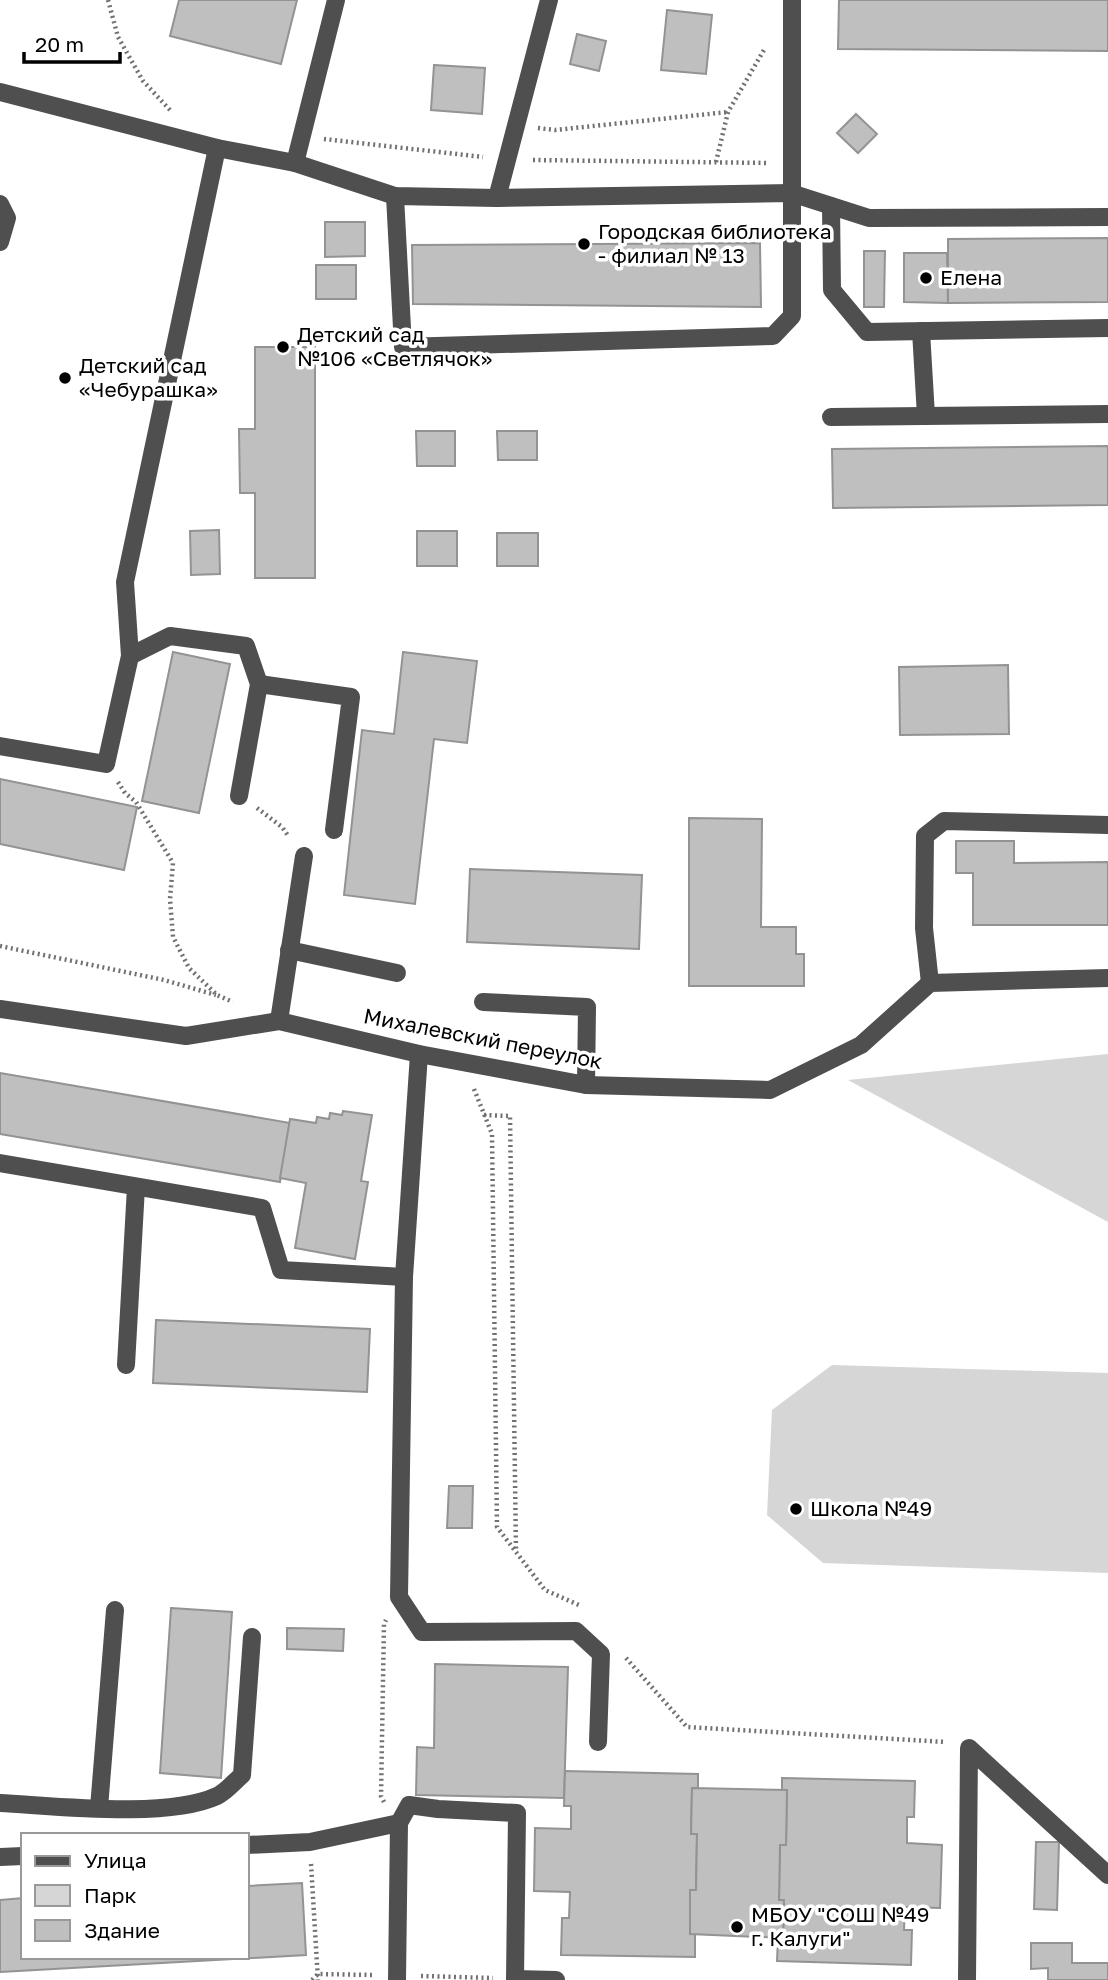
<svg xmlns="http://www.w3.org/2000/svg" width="1108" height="1980" font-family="'Golos Text',sans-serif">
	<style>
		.green { fill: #d6d6d6 }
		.building { fill: #bfbfbf; stroke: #939393; stroke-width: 2 }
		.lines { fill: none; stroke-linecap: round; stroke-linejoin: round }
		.path { stroke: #717171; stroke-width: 4.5; stroke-dasharray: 2 3.5; stroke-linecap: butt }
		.minor { stroke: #4f4f4f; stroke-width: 18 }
		.poi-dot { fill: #000; stroke: #fff; stroke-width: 2.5 }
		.labels { text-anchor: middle; stroke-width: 7; stroke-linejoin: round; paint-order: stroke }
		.poi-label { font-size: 21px; fill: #000; stroke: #fff; text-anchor: start }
		.street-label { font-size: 21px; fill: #000; stroke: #fff }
	</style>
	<rect width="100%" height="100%" fill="#fff"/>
	<g class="green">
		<path d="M1108 1054V1222L848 1080Z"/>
		<path d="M832 1365 1108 1373V1573L823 1563 767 1515 772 1410Z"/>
	</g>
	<g class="building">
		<path d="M179 0H297L281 64 170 36Z"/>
		<path d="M839 0H1108V51L838 49Z"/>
		<path d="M667 10 712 15 706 74 661 70Z"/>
		<path d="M577 34 606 41 599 71 570 64Z"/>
		<path d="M434 65 485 68 482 114 431 110Z"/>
		<path d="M856 114 877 134 858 153 837 133Z"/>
		<path d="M325 222H365V256L325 257Z"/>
		<path d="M1108 238V302L948 303V239Z"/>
		<path d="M760 243 761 307 413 304 412 245Z"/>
		<path d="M864 251H885L884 307H864Z"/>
		<path d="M904 253H947L948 303 904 302Z"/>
		<rect x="316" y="265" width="40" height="34"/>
		<path d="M255 347H315V578H255V493H240L239 429H255Z"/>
		<path d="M416 431H455V466H417Z"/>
		<path d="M497 431H537V460H498Z"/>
		<path d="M1108 446V505L833 508 832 449Z"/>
		<path d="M219 530 220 574 191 575 190 531Z"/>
		<rect x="417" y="531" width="40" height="35"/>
		<rect x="497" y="533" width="41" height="33"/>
		<path d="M173 652 230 664 199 813 142 801Z"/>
		<path d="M403 652 477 661 467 743 434 739 415 904 344 895 362 730 394 734Z"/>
		<path d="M1008 665 1009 734 900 735 899 667Z"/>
		<path d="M0 779 137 807 124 870 0 844Z"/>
		<path d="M689 818 762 819 761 927H796V954H804V986H689Z"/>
		<path d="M956 841H1014V863L1108 862V925H973V873H956Z"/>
		<path d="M470 869 642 875 639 949 467 942Z"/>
		<path d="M0 1073 290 1123 280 1182 0 1134Z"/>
		<path d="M343 1111 372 1115 361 1181 368 1182 355 1259 295 1248 306 1183 280 1178 290 1119 316 1123 317 1117 329 1119 330 1113 342 1115Z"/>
		<path d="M156 1320 370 1329 367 1392 153 1383Z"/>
		<path d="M449 1486H473L472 1528H447Z"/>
		<path d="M171 1608 232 1612 221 1778 160 1773Z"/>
		<path d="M287 1628 344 1629 343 1651 287 1649Z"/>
		<path d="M435 1664 568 1667 564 1798 416 1795 417 1747 434 1748Z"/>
		<path d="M565 1771 698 1774V1788H692L691 1834H697L696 1890H690V1934H695V1957L561 1955 562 1918H569L570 1892 534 1891 535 1828 571 1829V1806H564Z"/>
		<path d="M782 1778 915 1781 914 1817H907V1843L942 1845 940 1908 905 1907 904 1930H912L911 1965 777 1961 778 1938H783L784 1900H779L780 1845H786L787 1790H782Z"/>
		<path d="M692 1788 787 1790 786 1845H780L779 1900H784L783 1938 690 1934V1890H696L697 1834H691Z"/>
		<path d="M1036 1842H1059L1057 1910 1034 1909Z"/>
		<path d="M302 1883 306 1955 0 1972V1900L23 1898V1957H247V1886Z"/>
		<path d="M1031 1943H1072V1963H1108V1980H1048V1968L1031 1969Z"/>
	</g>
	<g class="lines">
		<g class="path">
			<path d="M108 0 118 37 143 81 170 110"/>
			<path d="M538 128 555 130 728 112"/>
			<path d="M324 139 483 157"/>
			<path d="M533 160 769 163"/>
			<path d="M716 162 728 112 765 48"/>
			<path d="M118 782 125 793 136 802 173 863 170 899 173 937 189 968 217 995 233 1002"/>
			<path d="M257 808 282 827 289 837"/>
			<path d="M0 946 164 980 216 995"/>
			<path d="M474 1089 492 1134 497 1527 545 1590 579 1605"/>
			<path d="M484 1115 510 1116 516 1551"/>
			<path d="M626 1658 687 1727 946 1742"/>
			<path d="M384 1802 381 1796 384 1624 386 1620"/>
			<path d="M311 1864 318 1980"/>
			<path d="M421 1976 493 1978"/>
			<path d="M312 1980 318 1974 374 1975"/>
		</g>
		<g class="minor">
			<path d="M0 92 217 148 295 163 395 196 497 198 791 193 869 218 1108 217"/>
			<path d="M295 163 336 0"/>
			<path d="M395 196 403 347 773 336 792 316V0"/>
			<path d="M497 198 549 0"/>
			<path d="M0 204 7 218 0 242"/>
			<path d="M831 206 832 290 867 332 1108 328"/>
			<path d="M921 331 926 416"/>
			<path d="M831 417 1108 414"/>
			<path d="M130 656 170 636 246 646 259 684 239 796"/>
			<path d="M259 684 351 697 334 830"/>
			<path d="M0 746 106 764 130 656 125 582 217 148"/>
			<path d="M289 950 397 973"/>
			<path d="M930 983 924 928 925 836 944 821 1108 825"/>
			<path d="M483 1002 587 1007 586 1085"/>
			<path d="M0 1009 186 1036 279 1021 419 1054 586 1085 770 1090 861 1045 930 983 1108 978"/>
			<path d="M279 1021 304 856"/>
			<path d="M419 1054 404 1277 399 1597 422 1632 576 1631 601 1654 598 1742"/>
			<path d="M0 1163 262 1208 281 1270 404 1277"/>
			<path d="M126 1365 136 1187"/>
			<path d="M0 1803C56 1806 167 1819 217 1796 226 1792 235 1781 242 1775L252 1637"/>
			<path d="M99 1808 115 1610"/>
			<path d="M247 1845 310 1842 399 1823"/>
			<path d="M0 1857 23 1856"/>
			<path d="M397 1980 399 1823 409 1805 438 1809 517 1813 515 1979 556 1980"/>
			<path d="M967 1980 969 1748 1108 1875"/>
		</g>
	</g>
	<g class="poi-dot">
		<circle cx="584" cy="244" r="7"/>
		<circle cx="926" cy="278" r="7"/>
		<circle cx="283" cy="347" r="7"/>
		<circle cx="65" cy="378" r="7"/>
		<circle cx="796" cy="1509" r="7"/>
		<circle cx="737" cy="1927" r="7"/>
	</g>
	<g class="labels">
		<g class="poi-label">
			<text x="598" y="239">Городская библиотека<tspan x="598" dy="24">- филиал № 13</tspan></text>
			<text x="940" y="285">Елена</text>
			<text x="297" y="342">Детский сад<tspan x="297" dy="24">№106 «Светлячок»</tspan></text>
			<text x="79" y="373">Детский сад<tspan x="79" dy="24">«Чебурашка»</tspan></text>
			<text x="810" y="1516">Школа №49</text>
			<text x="751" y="1922">МБОУ "СОШ №49<tspan x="751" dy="24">г. Калуги"</tspan></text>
		</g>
		<g class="street-label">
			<text transform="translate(483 1039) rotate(11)" y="7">Михалевский переулок</text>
		</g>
	</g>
	<rect x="21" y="1833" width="228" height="126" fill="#ffffff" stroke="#999999" stroke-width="2"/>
	<rect x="35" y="1856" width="35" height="10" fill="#4f4f4f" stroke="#999999" stroke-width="2"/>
	<text x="84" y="1868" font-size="21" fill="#000000">Улица</text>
	<rect x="35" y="1885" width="35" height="21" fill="#d6d6d6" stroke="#999999" stroke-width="2"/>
	<text x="84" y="1903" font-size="21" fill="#000000">Парк</text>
	<rect x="35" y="1920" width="35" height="21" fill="#bfbfbf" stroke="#999999" stroke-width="2"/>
	<text x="84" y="1938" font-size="21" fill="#000000">Здание</text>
	<path d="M24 52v10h96v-10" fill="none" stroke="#000000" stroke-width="3.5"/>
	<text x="35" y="52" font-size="21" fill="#000000" stroke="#ffffff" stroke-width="5" paint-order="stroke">20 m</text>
</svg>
